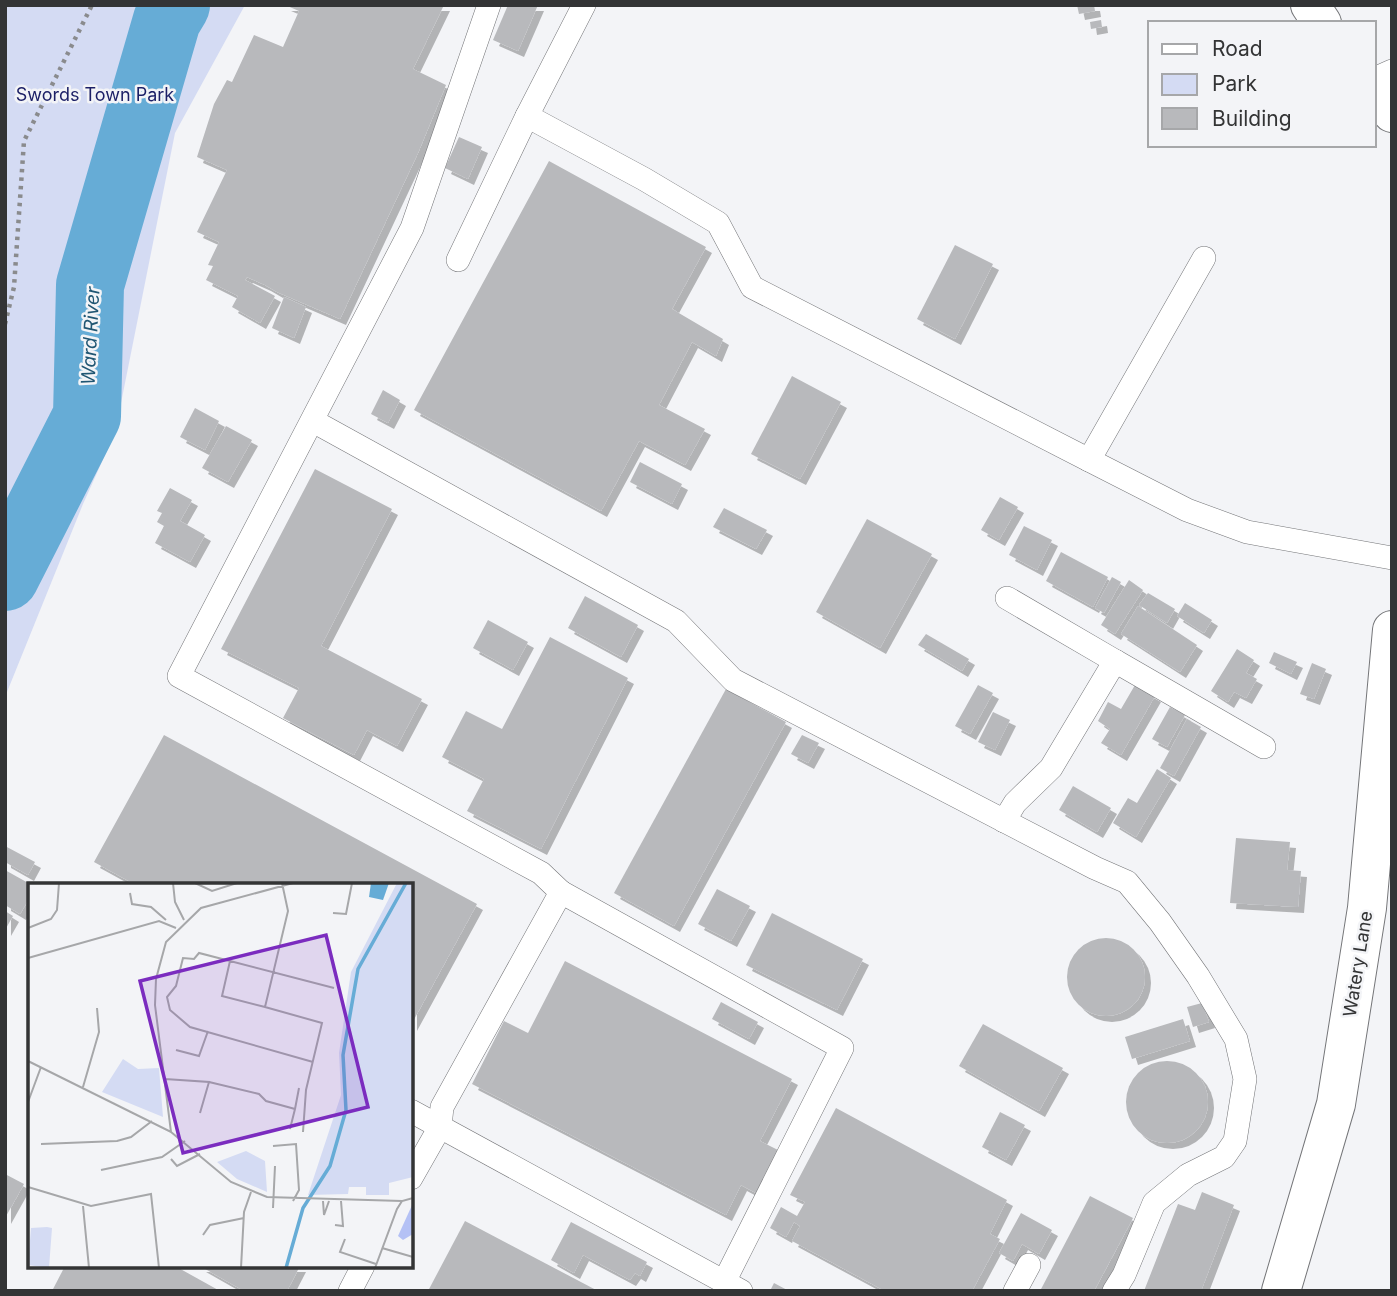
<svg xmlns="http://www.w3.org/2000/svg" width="1397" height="1296" font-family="Inter,sans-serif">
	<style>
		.green { fill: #d4dbf3 }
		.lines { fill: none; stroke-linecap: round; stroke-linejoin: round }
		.river { stroke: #66acd6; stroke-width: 68 }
		.building { fill: #b8b9bc; filter: url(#shadow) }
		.service-casing { stroke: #747578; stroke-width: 24 }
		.tertiary-casing { stroke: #747578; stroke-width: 40 }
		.secondary-casing { stroke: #747578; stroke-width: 40 }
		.path { stroke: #8a8b8d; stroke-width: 4.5; stroke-dasharray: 3.5 5; stroke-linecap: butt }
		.service { stroke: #fff; stroke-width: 23 }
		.tertiary { stroke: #fff; stroke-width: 38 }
		.secondary { stroke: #fff; stroke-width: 38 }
		.labels { text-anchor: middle; stroke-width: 5; stroke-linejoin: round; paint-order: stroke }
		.park-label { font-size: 18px; fill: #1b1f66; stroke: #f3f4f7 }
		.street-label { font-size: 18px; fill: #333435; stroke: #f3f4f7 }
		.water-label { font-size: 19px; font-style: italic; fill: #205673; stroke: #f3f4f7 }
		.inset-river { fill: none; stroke: #66acd6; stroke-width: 3.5 }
		.inset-road { fill: none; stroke: #a6a7a9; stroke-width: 2 }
		.view { fill: #7b2cbf; fill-opacity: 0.15; stroke: #7b2cbf; stroke-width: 3.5 }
		.inset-edge { fill: none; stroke: #333435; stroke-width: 3.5 }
	</style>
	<defs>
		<filter id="shadow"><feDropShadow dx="6" dy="6" stdDeviation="0" flood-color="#0004"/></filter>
	</defs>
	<rect width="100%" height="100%" fill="#f3f4f7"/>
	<path class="green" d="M5 5H245L175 133 115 433 83 504 5 697Z"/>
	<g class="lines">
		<path class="river" d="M5 577 87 416 90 285 167 20 176 5"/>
	</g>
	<g class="building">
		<path d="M285 5H444L413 69 446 85 418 153 340 319 277 292 265 285 247 277 245 280 275 296 260 323 232 307 238 296 206 280 213 266 208 265 219 242 197 232 227 170 197 157 214 104 227 80 232 82 254 35 283 47 299 11Z"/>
		<path d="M508 5H538L518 51 493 40Z"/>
		<path d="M1077 5H1094L1095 11 1079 14Z"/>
		<path d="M1101 20 1102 27 1091 29 1090 22Z"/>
		<path d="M459 137 482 147 468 179 445 168Z"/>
		<path d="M549 161 706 247 672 309 723 339 716 356 692 342 659 405 705 429 685 465 639 441 601 511 414 410Z"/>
		<path d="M955 245 993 264 955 339 917 319Z"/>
		<path d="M284 297 306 307 294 338 272 328Z"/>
		<path d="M792 376 841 402 800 479 751 454Z"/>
		<path d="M383 390 400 400 388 423 371 414Z"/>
		<path d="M195 408 219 421 205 450 180 437Z"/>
		<path d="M226 426 252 440 228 482 202 468Z"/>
		<path d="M640 462 682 484 672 504 630 482Z"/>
		<path d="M315 469 392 509 321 646 422 699 397 746 367 730 354 755 283 718 299 688 221 649Z"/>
		<path d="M170 488 192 500 180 521 205 535 190 562 155 543 164 526 157 522 162 513 157 511Z"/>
		<path d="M1000 497 1018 507 999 540 981 530Z"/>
		<path d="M724 508 767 530 756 549 713 527Z"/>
		<path d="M867 519 932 554 880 648 816 612Z"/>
		<path d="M1024 526 1052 540 1037 570 1009 555Z"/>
		<path d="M1061 552 1108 577 1093 607 1046 581Z"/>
		<path d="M1112 577 1121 582 1104 613 1095 608Z"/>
		<path d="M1129 580 1143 590 1115 634 1101 625Z"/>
		<path d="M1148 593 1175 609 1167 623 1139 605Z"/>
		<path d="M585 596 638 625 621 657 568 628Z"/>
		<path d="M1185 603 1212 620 1204 633 1177 616Z"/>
		<path d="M1138 606 1197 645 1180 672 1121 634Z"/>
		<path d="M488 620 528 642 513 670 473 648Z"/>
		<path d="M926 634 969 659 962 671 918 645Z"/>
		<path d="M550 637 628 678 541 849 467 811 484 779 442 757 466 711 502 729Z"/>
		<path d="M1237 649 1254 660 1246 673 1257 679 1246 698 1234 692 1228 702 1211 691Z"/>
		<path d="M1274 652 1297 662 1291 674 1269 663Z"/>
		<path d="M1312 663 1326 669 1314 699 1300 694Z"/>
		<path d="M978 685 993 693 970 734 955 726Z"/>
		<path d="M1135 685 1155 696 1121 755 1101 743 1110 729 1098 721 1108 702 1121 709Z"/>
		<path d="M726 689 786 722 674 926 614 893Z"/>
		<path d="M1170 707 1185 715 1167 747 1152 739Z"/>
		<path d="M993 712 1010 720 995 750 978 742Z"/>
		<path d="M1187 719 1201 727 1174 776 1160 768Z"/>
		<path d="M164 735 477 904 411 1025V885H136L94 862Z"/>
		<path d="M802 735 819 743 808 763 791 754Z"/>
		<path d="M1157 769 1171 778 1136 837 1113 823 1128 798 1137 803Z"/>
		<path d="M1073 786 1111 808 1097 832 1059 810Z"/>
		<path d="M1236 838 1290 842 1287 870 1301 871 1298 907 1230 903Z"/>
		<path d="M5 846 35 862 28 875 5 862Z"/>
		<path d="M5 870 30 884V897L20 914 5 905Z"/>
		<path d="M717 889 750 906 731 941 698 924Z"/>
		<path d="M5 911 13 916 5 930Z"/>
		<path d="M772 913 863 959 837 1010 746 965Z"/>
		<circle cx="1106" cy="977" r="39"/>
		<path d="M565 961 792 1079 760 1141 778 1150 756 1193 741 1185 726 1215 472 1084 504 1021 528 1033Z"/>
		<path d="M721 1002 758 1022 749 1039 712 1019Z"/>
		<path d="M1202 1003 1209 1022 1193 1027 1187 1007Z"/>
		<path d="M1183 1019 1190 1041 1132 1059 1125 1037Z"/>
		<path d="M983 1024 1063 1068 1039 1111 959 1066Z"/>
		<circle cx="1167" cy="1102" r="41"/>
		<path d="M836 1108 1007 1200 990 1234 1000 1239 972 1291H885L792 1241 800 1226 794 1222 786 1237 770 1228 781 1207 797 1216 805 1202 790 1195Z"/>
		<path d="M1000 1112 1025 1125 1006 1160 982 1147Z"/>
		<path d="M5 1174 24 1184 5 1218Z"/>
		<path d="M1202 1192 1234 1205 1201 1291H1144L1178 1204 1195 1210Z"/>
		<path d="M1090 1196 1133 1218 1094 1291H1040Z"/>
		<path d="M1021 1213 1052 1230 1039 1254 1022 1244 1013 1261 999 1253Z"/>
		<path d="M465 1221 598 1291H428Z"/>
		<path d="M571 1222 647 1262 640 1276 635 1273 630 1280 583 1255 574 1273 551 1260Z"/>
		<path d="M65 1266H175L220 1291H52Z"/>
		<path d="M200 1266H300L287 1291H244Z"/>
		<path d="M774 1283 789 1291H770Z"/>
	</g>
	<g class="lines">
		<g class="service-casing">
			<g id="service">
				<path d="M584 5 527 116 644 179 718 223 752 287 1089 460"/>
				<path d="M1374 79 1392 71"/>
				<path d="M1204 258 1089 460 1187 510 1247 532 1392 558"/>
				<path d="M458 260 527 116"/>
				<path d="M313 421 676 621 733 680 1095 868 1127 882 1160 922 1198 976 1236 1039 1245 1079 1235 1141 1224 1157 1188 1175 1154 1203 1124 1275 1114 1291"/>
				<path d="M1007 598 1115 661"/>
				<path d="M1004 821 1015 803 1051 768 1115 661 1264 747"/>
				<path d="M561 892 842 1048 724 1282"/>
				<path d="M411 1111 741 1291"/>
				<path d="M411 1178 440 1127 442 1107 561 892 541 873 179 676 412 228 489 5"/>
				<path d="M350 1291 363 1266"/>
				<path d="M1015 1291 1029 1265"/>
			</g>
		</g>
		<g class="tertiary-casing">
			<g id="tertiary">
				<path d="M1310 5 1322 23"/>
				<path d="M1374 91 1392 113"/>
			</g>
		</g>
		<g class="secondary-casing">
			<path id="secondary" d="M1281 1291 1336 1104 1367 908 1392 630"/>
		</g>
		<path class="path" d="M5 324 14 287 24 141 92 5"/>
		<use href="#service" class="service"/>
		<use href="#tertiary" class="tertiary"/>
		<use href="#secondary" class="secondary"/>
	</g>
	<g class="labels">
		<g class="park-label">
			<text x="95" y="101">Swords Town Park</text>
		</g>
		<g class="street-label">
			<text transform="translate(1358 964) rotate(-81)" y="6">Watery Lane</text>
		</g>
		<g class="water-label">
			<text transform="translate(90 336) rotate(-87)" y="7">Ward River</text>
		</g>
	</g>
	<g transform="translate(28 883)">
		<rect width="385" height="385" fill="#f3f4f7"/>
		<path d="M369 0H385V294L361 300V312H338V304H321L320 311 280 312 313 212 311 170 323 89ZM95 176 110 186 131 185 135 234 74 209ZM218 268 237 278 239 309 209 296 189 279ZM19 344 24 345 21 385 0 382 3 345Z" fill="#d4dbf3"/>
		<path d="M385 320V351L375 357 370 353Z" fill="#b4c1f5"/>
		<path d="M343 0H361L355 17 341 14Z" fill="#66acd6"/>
		<path class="inset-river" d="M258 385 275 325 302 283 318 227 315 172 330 86 378 0"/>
		<path class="inset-road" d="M145 0 147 19 156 37M167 0 184 8 209 0M254 0 260 28 237 124 294 140 278 207 275 249M102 10 104 21 123 24 138 37M305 30 318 31 324 0M0 45 23 36 29 27 31 0M0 75 131 38 148 45M202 78 194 113 237 124M148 167 171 173 180 148M0 178 143 249 127 122 128 96 138 59 173 25 265 0M285 179 162 144 142 127 139 114 148 103 155 75 166 76 171 70 306 105M137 196 181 199 172 230M181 199 231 211 238 218 267 226 262 246M55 204 71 149 69 125M0 219 13 184M267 226 271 205M143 249 203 299 239 314 374 318M13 261 89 258 103 254 124 238M245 263 268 261 271 307 265 318M143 276 149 283 172 271M73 287 134 274 157 258M0 304 63 323 123 311 131 385M295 318 296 332 301 318M55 323 61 385M245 325 247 283M307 342 315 343 313 318M175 352 182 342 216 335M317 356 312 369 348 381M354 365 385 374M213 385 216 329 223 309M347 385 369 326 374 318 385 315"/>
		<path class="view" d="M298 52 340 224 155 270 112 98Z"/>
		<rect width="385" height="385" class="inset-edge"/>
	</g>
	<rect width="1397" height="1296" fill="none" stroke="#333435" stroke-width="14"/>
	<rect x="1148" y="21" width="228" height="126" fill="#f3f4f7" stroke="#a6a7a9" stroke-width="2"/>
	<rect x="1162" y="44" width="35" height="10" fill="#ffffff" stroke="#a6a7a9" stroke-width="2"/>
	<text x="1212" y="56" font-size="21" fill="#333435">Road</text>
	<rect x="1162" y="74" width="35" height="21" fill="#d4dbf3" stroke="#a6a7a9" stroke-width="2"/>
	<text x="1212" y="91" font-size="21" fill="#333435">Park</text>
	<rect x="1162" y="108" width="35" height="21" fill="#b8b9bc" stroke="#a6a7a9" stroke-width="2"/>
	<text x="1212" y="126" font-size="21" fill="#333435">Building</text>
</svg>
